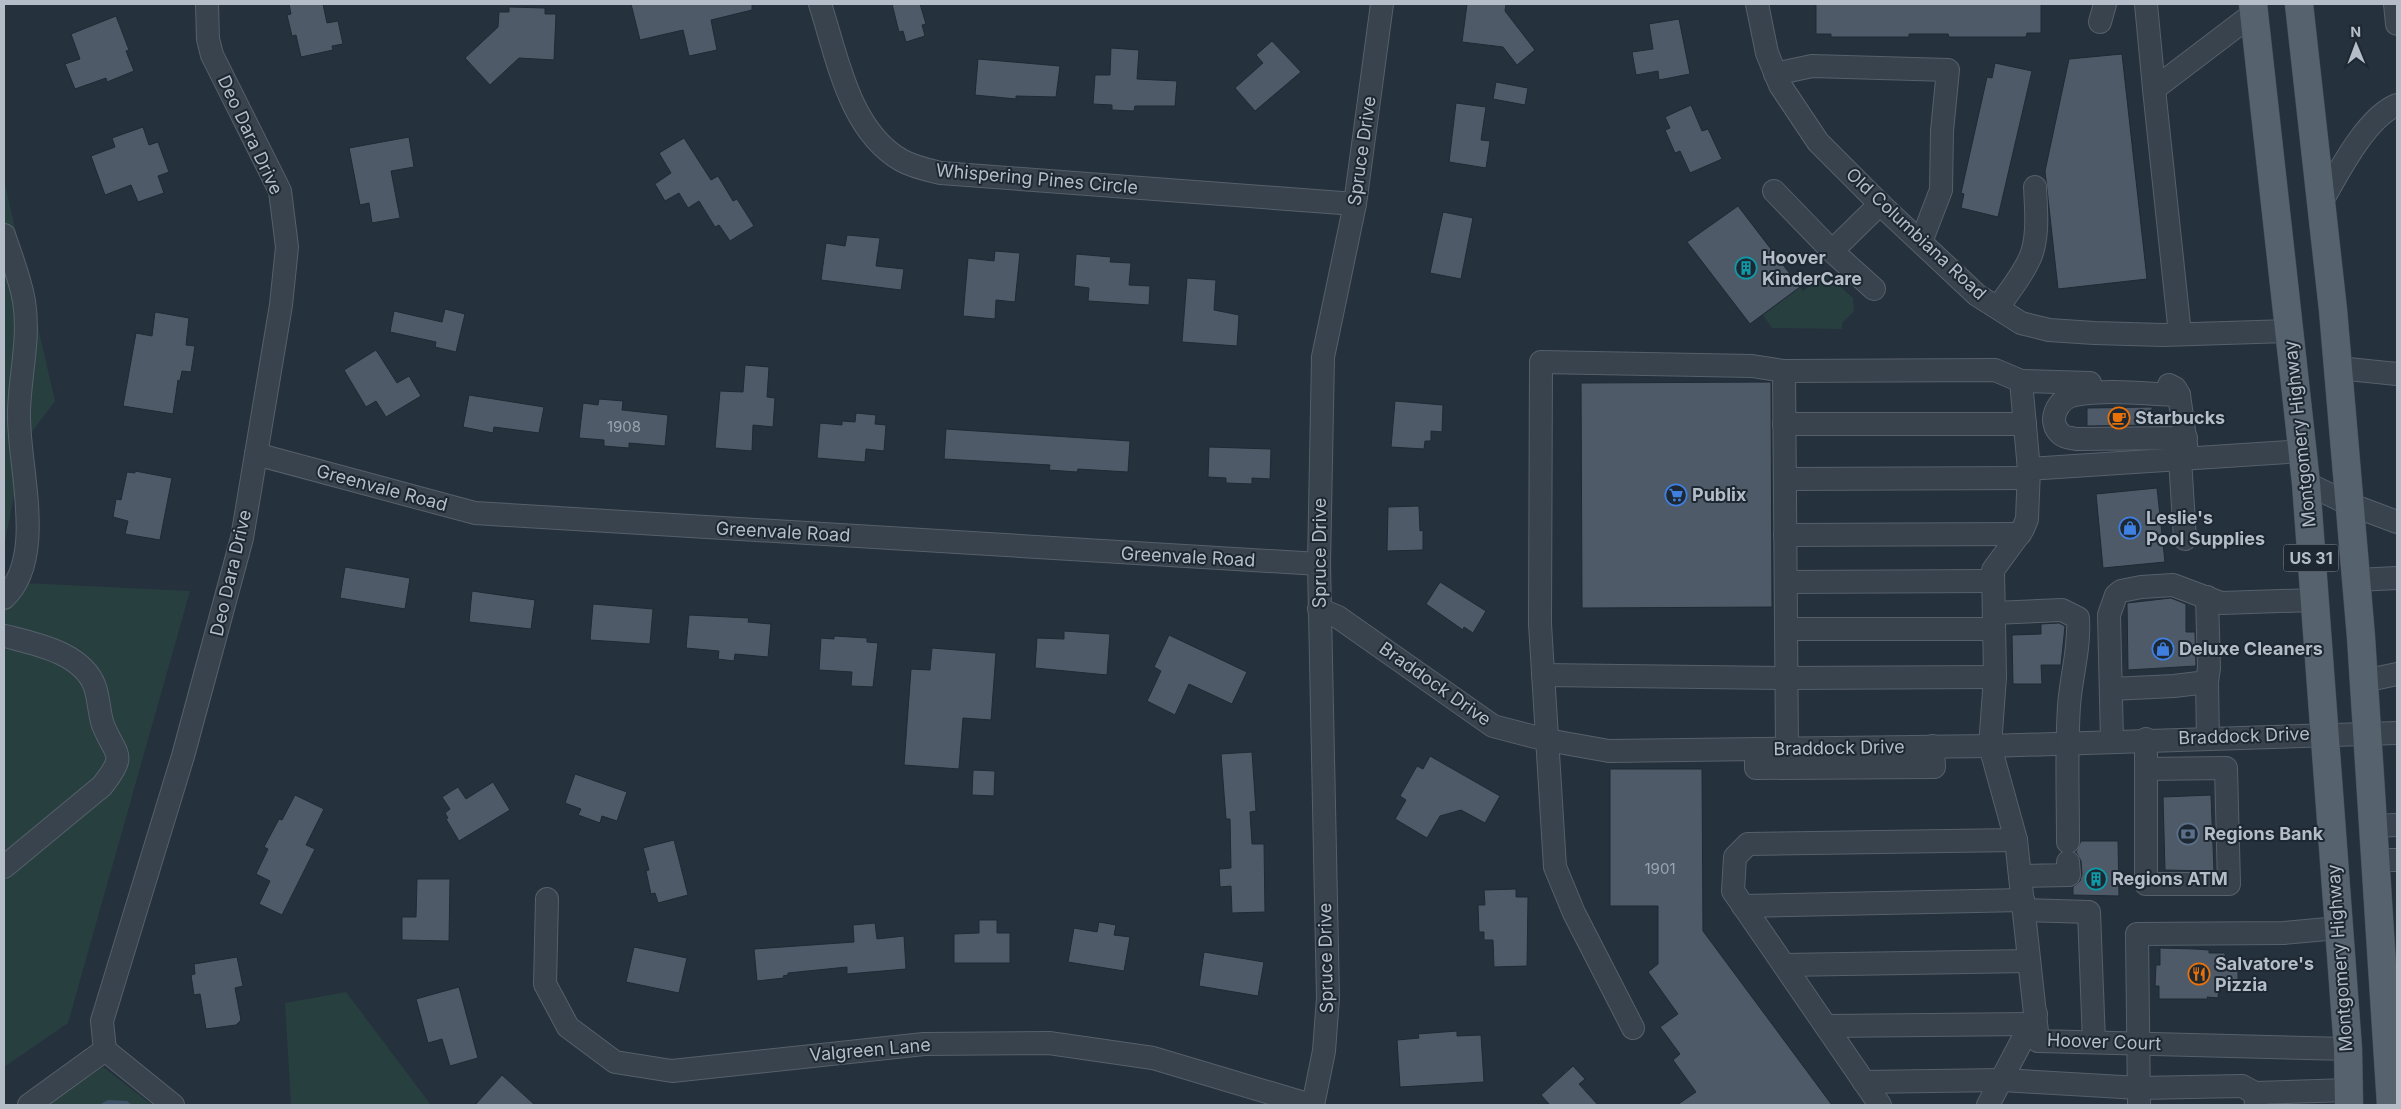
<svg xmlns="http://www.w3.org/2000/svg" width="2401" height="1109" font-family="Inter,sans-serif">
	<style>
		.green { fill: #283f3f }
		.water { fill: #3b5065 }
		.building { fill: #4e5a67; stroke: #1f2a34 }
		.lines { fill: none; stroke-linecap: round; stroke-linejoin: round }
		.minor-casing { stroke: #56606b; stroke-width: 24 }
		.major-casing { stroke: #414c56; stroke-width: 29 }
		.minor { stroke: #38434d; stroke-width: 22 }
		.major { stroke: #56626d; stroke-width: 28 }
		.labels { text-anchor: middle; stroke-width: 4; stroke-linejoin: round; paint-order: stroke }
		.number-label { font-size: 15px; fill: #9aa4b0 }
		.shield { fill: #1d2832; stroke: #87909b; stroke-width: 1 }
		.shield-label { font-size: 16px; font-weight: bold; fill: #b4bdc8 }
		.street-label { font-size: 18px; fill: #b4bdc8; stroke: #1d2832 }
		.poi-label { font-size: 18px; font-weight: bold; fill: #b4bdc8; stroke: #1d2832; text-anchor: start }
	</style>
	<rect width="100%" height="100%" fill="#25313d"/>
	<g class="green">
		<path d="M4 180 55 401 25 441 4 546Z"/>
		<path d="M1826 274 1853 298 1854 311 1842 323V329L1772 328 1763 315 1800 287 1803 291Z"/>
		<path d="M4 582 190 591 68 1023 4 1067Z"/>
		<path d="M346 992 431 1105H291L285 1003Z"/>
		<path d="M103 1067 152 1105H47Z"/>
	</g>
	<path class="water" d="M108 1100 127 1101 132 1105H99Z"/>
	<g class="building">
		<path d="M289 4H323L327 23 338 21 343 44 332 46 333 50 301 57 296 35 292 36 287 15 291 14Z"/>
		<path d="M631 4H752V10L711 20 717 50 689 56 683 30 640 40Z"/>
		<path d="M892 4H920L926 24 922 25 925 36 906 42 903 31 899 32Z"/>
		<path d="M1467 4H1506L1505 11 1535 50 1517 65 1503 47 1462 42Z"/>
		<path d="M1816 4H2041V33H2027L2026 37H1949L1948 34H1909V37H1831V34H1816Z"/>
		<path d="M509 7 545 8V14H556L554 60 519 58 490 85 465 58 498 27 499 12H509Z"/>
		<path d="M116 16 129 50 126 51 134 71 107 82 106 78 75 89 65 64 80 59 71 34Z"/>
		<path d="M1679 19 1690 74 1659 80 1658 71 1636 75 1632 52 1653 49 1649 24Z"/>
		<path d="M1272 41 1301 72 1255 111 1235 88 1263 63 1256 55Z"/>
		<path d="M1111 48 1139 50 1137 79 1177 81 1175 106H1135L1134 111 1112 110V105L1093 104 1095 75H1110Z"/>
		<path d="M2122 54 2147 279 2058 289 2045 171 2069 59Z"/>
		<path d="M978 59 1060 66 1056 97 1016 96V99L975 95Z"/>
		<path d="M1995 63 2032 71 1998 217 1961 208 1964 194 1961 193 1987 77 1992 78Z"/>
		<path d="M1496 82 1528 88 1525 105 1493 99Z"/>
		<path d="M1456 103 1486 107 1481 140 1490 141 1486 168 1449 162Z"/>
		<path d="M1691 105 1702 131 1708 129 1722 159 1690 173 1680 151 1675 153 1665 130 1670 128 1665 117Z"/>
		<path d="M143 127 149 145 158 142 169 172 158 176 164 193 138 202 131 185 105 195 91 156 115 147 112 138Z"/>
		<path d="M409 137 414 167 391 171 400 218 372 223 369 203 360 205 349 148Z"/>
		<path d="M684 138 711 180 718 176 733 201 737 199 754 226 730 241 719 225 715 227 699 201 688 208 679 193 665 201 655 184 671 173 659 153Z"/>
		<path d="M1738 206 1800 287 1750 324 1687 242Z"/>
		<path d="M1443 212 1473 218 1461 279 1430 273Z"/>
		<path d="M847 235 880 238 876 266 904 269 901 290 821 280 826 243 845 246Z"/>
		<path d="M995 251 1020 253 1015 302 996 300 995 319 963 316 968 258 994 261Z"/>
		<path d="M1076 254 1111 257 1110 262 1131 263 1129 285 1150 286 1149 305 1088 301 1089 288 1074 286Z"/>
		<path d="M1187 278 1216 280 1214 310 1239 315 1237 346 1182 342Z"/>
		<path d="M445 309 465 314 456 352 435 347 436 342 390 332 394 311 442 322Z"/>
		<path d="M155 312 189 318 186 345 195 346 191 372 182 371 180 381 178 380 173 414 123 406 136 333 152 336Z"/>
		<path d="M376 350 397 383 409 376 421 396 386 417 376 401 366 407 344 370Z"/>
		<path d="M745 365 769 367 767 397 775 398 773 427 753 425 752 451 715 448 720 391 743 392Z"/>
		<path d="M1771 382 1772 607 1582 608 1581 383Z"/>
		<path d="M469 395 544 407 539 433 494 427 493 433 463 427Z"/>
		<path d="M599 399 623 401 622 410 668 415 665 446 629 443V448L604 446V440L579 438 583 403 598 405Z"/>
		<path d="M1395 401 1443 405 1442 432 1431 431V441H1425L1424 449 1391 447Z"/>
		<path d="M2152 407V425L2087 426V408Z"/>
		<path d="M856 413 876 415 875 424 886 425 884 451 866 449 865 462 817 458 820 423 842 425V421L855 422Z"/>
		<path d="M946 429 1130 441 1128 472 1078 469 1077 472 1049 470 1050 465 944 459Z"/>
		<path d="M1209 447 1271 449 1270 479 1252 478V484L1226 483V478L1208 477Z"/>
		<path d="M135 471 172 478 160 540 125 534 128 521 113 517 116 499 121 500 127 472 135 473Z"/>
		<path d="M2157 488 2165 562 2103 568 2096 494Z"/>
		<path d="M1419 506 1420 531 1423 530V550L1387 551 1388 507Z"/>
		<path d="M345 567 410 578 405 609 340 598Z"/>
		<path d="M1440 582 1486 611 1473 633 1464 627 1463 630 1426 604Z"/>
		<path d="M472 591 535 600 531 629 469 622Z"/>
		<path d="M2171 598 2186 604V632H2195L2196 666 2128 670 2127 603Z"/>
		<path d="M593 604 653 609 650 644 590 640Z"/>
		<path d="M689 615 749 618 748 622 771 624 768 657 735 654 734 661 718 659 719 651 686 648Z"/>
		<path d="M2059 623 2065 626 2061 665H2041L2042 684H2013L2012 635 2041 634V624Z"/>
		<path d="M1064 631 1110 634 1107 675 1035 668 1037 638 1064 639Z"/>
		<path d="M1169 635 1247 672 1232 704 1189 684 1175 715 1147 701 1161 671 1154 667Z"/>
		<path d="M834 636 867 638V642L878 643 873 687 851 686 852 672 819 670 821 638 834 639Z"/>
		<path d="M932 648 996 653 991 720 963 718 959 769 904 765 911 669 930 670Z"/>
		<path d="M1252 752 1256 811 1250 812 1252 844H1264L1265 912 1232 913 1231 886 1220 887 1219 869 1231 868 1230 819H1226L1221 754Z"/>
		<path d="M1430 756 1500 796 1485 823 1461 810 1440 816 1427 838 1395 819 1406 800 1400 796 1417 766 1423 769Z"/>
		<path d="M1610 769H1702L1703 931 1832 1105H1677L1696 1092 1673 1060 1680 1054 1660 1027 1678 1014 1648 972 1658 964V906H1610Z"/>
		<path d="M973 770 995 771 994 796 972 795Z"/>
		<path d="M575 774 627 792 617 821 602 816 600 823 578 815 581 809 565 803Z"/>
		<path d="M493 782 510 810 459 841 446 819 448 818 445 813 450 809 442 797 458 787 466 799Z"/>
		<path d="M295 795 324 809 306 845 315 849 282 915 259 904 270 881 256 874 268 849 264 847 279 819 282 820Z"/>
		<path d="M2211 795 2214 871 2165 870 2163 797Z"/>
		<path d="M674 840 688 895 658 903 655 893 651 894 646 871 649 870 643 848Z"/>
		<path d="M2081 841H2118L2119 896 2073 895V887L2080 881 2082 874 2081 861 2076 852Z"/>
		<path d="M417 879H450L449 941 402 940V917H416Z"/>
		<path d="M1516 889V897H1528L1527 966 1494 967 1493 940H1484V932H1479L1478 905H1485L1484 890Z"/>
		<path d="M979 920H997V933H1010V963H954V934L979 933Z"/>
		<path d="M1099 922 1116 925 1114 935 1130 937 1124 971 1068 962 1074 928 1097 932Z"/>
		<path d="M875 923 877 939 904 936 906 969 847 974V967L788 973V975L783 976 784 978 757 981 754 949 854 942 853 925Z"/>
		<path d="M634 947 687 958 679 993 626 982Z"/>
		<path d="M2160 948 2195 949 2209 950V953H2225V968H2238V986H2219L2218 998 2207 997 2208 999H2159V986H2155L2156 965H2160Z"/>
		<path d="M1204 952 1264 962 1258 996 1199 986Z"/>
		<path d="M237 957 243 986 235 988 241 1020 236 1025 206 1029 200 994 194 995 191 975 195 974 194 964Z"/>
		<path d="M459 987 478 1058 450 1066 442 1039 428 1043 416 999Z"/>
		<path d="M1457 1031V1036L1481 1035 1484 1082 1400 1087 1397 1040 1419 1038 1418 1034Z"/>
		<path d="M1573 1066 1585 1079 1579 1084 1598 1105H1550L1541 1095Z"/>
		<path d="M502 1075 535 1105H475Z"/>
	</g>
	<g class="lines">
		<g class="minor-casing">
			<g id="minor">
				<path d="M820 4C837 56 849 130 901 160 913 167 928 170 941 173L1355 204"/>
				<path d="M1757 4 1767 53 1780 85 1818 142 1880 204 1977 295 2021 323 2049 330 2094 333 2163 335 2290 331"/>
				<path d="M2146 4 2154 89 2254 13"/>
				<path d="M2395 4 2397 24"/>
				<path d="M2100 22 2105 4"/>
				<path d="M1775 74 1812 66 1948 70 1942 131 1941 190 1921 242"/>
				<path d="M2154 89 2180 334"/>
				<path d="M1774 191 1832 251 1880 204"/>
				<path d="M2321 203C2337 175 2366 117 2397 105"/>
				<path d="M4 235C11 256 20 278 24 301 30 338 20 374 19 411 17 463 48 557 4 598"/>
				<path d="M1832 251 1874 289"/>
				<path d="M1998 307C2009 292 2022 276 2030 258 2039 237 2036 209 2035 187"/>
				<path d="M2338 368 2397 374"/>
				<path d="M2021 381 2090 383"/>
				<path d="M2169 385 2175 388 2179 395 2187 452"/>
				<path d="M2179 395C2146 394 2109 389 2075 395 2058 398 2045 422 2062 435 2066 438 2073 438 2077 439L2186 438"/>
				<path d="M1784 424H2025"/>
				<path d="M2302 451 2029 469 2027 519 2023 529 1993 570 1995 677 1990 746 2016 840 2038 1041 2348 1049"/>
				<path d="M256 454 475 513 1319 564"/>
				<path d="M2180 459 2185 539"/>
				<path d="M1785 479 2028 478"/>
				<path d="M2306 483 2349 504 2397 522"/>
				<path d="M1785 535 2020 534"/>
				<path d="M2356 580 2397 578"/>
				<path d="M1786 582 1993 581"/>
				<path d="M1319 609 1338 617 1493 726 1547 740 1609 751 1990 746 2397 733"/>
				<path d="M1994 613 2062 610 2078 618C2080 649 2071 676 2069 706 2066 751 2068 796 2068 842"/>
				<path d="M1786 629H1994"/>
				<path d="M1543 675 1786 678 1995 677"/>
				<path d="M2364 681 2397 674"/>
				<path d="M2207 682 2208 738"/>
				<path d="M2111 689 2174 686 2207 682 2209 668 2207 597"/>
				<path d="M2146 739V884H2229L2226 768 2146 769"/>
				<path d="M2112 741 2109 615 2116 595 2121 591 2141 587 2173 585 2221 603 2314 600"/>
				<path d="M1756 749V768L1934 767 1933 746"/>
				<path d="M1787 749 1784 371 1995 370 2021 381 2029 470"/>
				<path d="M2374 826 2397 825"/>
				<path d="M2376 860H2397"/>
				<path d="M4 867 102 786C128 753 116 757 103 725 99 713 99 699 95 687 83 653 36 644 5 636"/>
				<path d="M2020 876 2069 875 2068 862"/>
				<path d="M547 899 545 984 568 1027 615 1062 672 1071 924 1044 1049 1043 1153 1058 1311 1105"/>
				<path d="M1743 906 2023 900"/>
				<path d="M2024 910 2089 912 2094 1042"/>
				<path d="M1784 965 2029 961"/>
				<path d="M1826 1026 2031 1024"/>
				<path d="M1633 1028 1574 913 1555 867 1540 624 1541 362 1752 366 1784 371"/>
				<path d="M105 1050 102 1021 183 756 242 538 281 305 287 247 280 191 212 55 208 39 207 4"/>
				<path d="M105 1050 173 1105"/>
				<path d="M1864 1082 2002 1080 2139 1088 2242 1086 2255 1093"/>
				<path d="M29 1105 105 1050"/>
				<path d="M1313 1105 1324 1051 1328 998 1319 564 1323 357 1355 204 1382 4"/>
				<path d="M1880 1105 1733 891 1735 857 1748 844 2016 840"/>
				<path d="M1988 1105 2036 1014"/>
				<path d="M2139 1105 2137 934 2284 933 2338 928"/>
				<path d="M2256 1105 2255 1093 2348 1090"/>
			</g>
		</g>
		<g class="major-casing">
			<g id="major">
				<path d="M2253 4 2306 483 2348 1049 2349 1105"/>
				<path d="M2299 4 2333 310 2361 637 2391 1105"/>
			</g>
		</g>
		<use href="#minor" class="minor"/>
		<use href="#major" class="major"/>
	</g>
	<defs>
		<g id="building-ring" transform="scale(1.125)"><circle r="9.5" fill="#1d2832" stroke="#0f9aa8" stroke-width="1.5"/><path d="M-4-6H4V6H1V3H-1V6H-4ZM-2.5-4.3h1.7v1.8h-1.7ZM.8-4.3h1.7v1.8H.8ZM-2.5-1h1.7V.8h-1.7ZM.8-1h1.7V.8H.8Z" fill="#0f9aa8"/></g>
		<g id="cafe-ring" transform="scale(1.125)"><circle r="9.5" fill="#1d2832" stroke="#e8710a" stroke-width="1.5"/><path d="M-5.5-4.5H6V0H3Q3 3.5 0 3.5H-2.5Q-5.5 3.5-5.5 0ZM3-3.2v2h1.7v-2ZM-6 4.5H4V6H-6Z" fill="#e8710a"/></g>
		<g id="supermarket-ring" transform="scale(1.125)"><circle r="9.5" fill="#1d2832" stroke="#3f7fe0" stroke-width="1.5"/><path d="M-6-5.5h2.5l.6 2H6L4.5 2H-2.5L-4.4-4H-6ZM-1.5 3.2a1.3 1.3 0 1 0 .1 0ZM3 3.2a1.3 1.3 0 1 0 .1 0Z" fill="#3f7fe0"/></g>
		<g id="shop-ring" transform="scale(1.125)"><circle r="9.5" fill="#1d2832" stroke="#3f7fe0" stroke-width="1.5"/><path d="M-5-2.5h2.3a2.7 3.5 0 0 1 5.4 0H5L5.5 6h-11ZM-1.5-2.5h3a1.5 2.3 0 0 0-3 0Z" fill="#3f7fe0"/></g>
		<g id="bank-ring" transform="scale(1.125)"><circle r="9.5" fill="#1d2832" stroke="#5c6f8a" stroke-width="1.5"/><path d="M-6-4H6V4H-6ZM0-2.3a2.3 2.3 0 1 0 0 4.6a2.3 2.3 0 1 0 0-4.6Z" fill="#5c6f8a"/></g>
		<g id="restaurant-ring" transform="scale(1.125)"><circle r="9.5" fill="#1d2832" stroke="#e8710a" stroke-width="1.5"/><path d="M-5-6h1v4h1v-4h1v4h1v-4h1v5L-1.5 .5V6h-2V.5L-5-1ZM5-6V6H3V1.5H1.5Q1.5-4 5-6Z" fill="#e8710a"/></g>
	</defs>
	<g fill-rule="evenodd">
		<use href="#building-ring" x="1746" y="268"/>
		<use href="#cafe-ring" x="2119" y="418"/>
		<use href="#supermarket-ring" x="1676" y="495"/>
		<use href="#shop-ring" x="2130" y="528"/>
		<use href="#shop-ring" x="2163" y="649"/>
		<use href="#bank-ring" x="2188" y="834"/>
		<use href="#building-ring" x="2096" y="879"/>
		<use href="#restaurant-ring" x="2199" y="974"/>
	</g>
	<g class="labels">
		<g class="number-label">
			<text x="624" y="432">1908</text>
			<text x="1660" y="874">1901</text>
		</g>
		<rect class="shield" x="2283.5" y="544.5" width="55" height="27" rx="4"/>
		<g class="shield-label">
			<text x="2311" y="564">US 31</text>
		</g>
		<g class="street-label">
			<text transform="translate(250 135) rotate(65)" y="6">Deo Dara Drive</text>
			<text transform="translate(1362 151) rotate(-82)" y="6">Spruce Drive</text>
			<text transform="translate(1037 179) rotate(5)" y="6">Whispering Pines Circle</text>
			<text transform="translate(1916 234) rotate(43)" y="6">Old Columbiana Road</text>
			<text transform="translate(2300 434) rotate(-96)" y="6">Montgomery Highway</text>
			<text transform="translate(382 488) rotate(15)" y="6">Greenvale Road</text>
			<text transform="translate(783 532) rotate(3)" y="6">Greenvale Road</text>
			<text transform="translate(1320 553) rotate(-90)" y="6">Spruce Drive</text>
			<text transform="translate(1188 557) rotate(3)" y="6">Greenvale Road</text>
			<text transform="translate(231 573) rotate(-77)" y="6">Deo Dara Drive</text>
			<text transform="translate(1435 684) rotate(35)" y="6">Braddock Drive</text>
			<text transform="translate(2244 736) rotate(-2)" y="6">Braddock Drive</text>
			<text transform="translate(1839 748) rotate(-1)" y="6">Braddock Drive</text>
			<text transform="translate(1326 958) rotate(-91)" y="6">Spruce Drive</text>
			<text transform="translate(2340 958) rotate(-94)" y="6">Montgomery Highway</text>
			<text transform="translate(2104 1042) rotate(2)" y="6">Hoover Court</text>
			<text transform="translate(870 1050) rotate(-5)" y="6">Valgreen Lane</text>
		</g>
		<g class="poi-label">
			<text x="1762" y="264">Hoover<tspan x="1762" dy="21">KinderCare</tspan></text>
			<text x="2135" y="424">Starbucks</text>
			<text x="1692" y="501">Publix</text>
			<text x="2146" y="524">Leslie's<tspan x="2146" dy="21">Pool Supplies</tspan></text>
			<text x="2179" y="655">Deluxe Cleaners</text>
			<text x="2204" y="840">Regions Bank</text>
			<text x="2112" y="885">Regions ATM</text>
			<text x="2215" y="970">Salvatore's<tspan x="2215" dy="21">Pizzia</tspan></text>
		</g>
	</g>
	<rect width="2401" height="1109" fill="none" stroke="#b4bdc8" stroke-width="10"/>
	<g transform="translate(2356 45) rotate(359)" stroke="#1d2832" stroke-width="4" paint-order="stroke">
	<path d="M0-4L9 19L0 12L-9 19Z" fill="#b4bdc8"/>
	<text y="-8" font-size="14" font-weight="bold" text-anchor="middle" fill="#b4bdc8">N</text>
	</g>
</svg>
